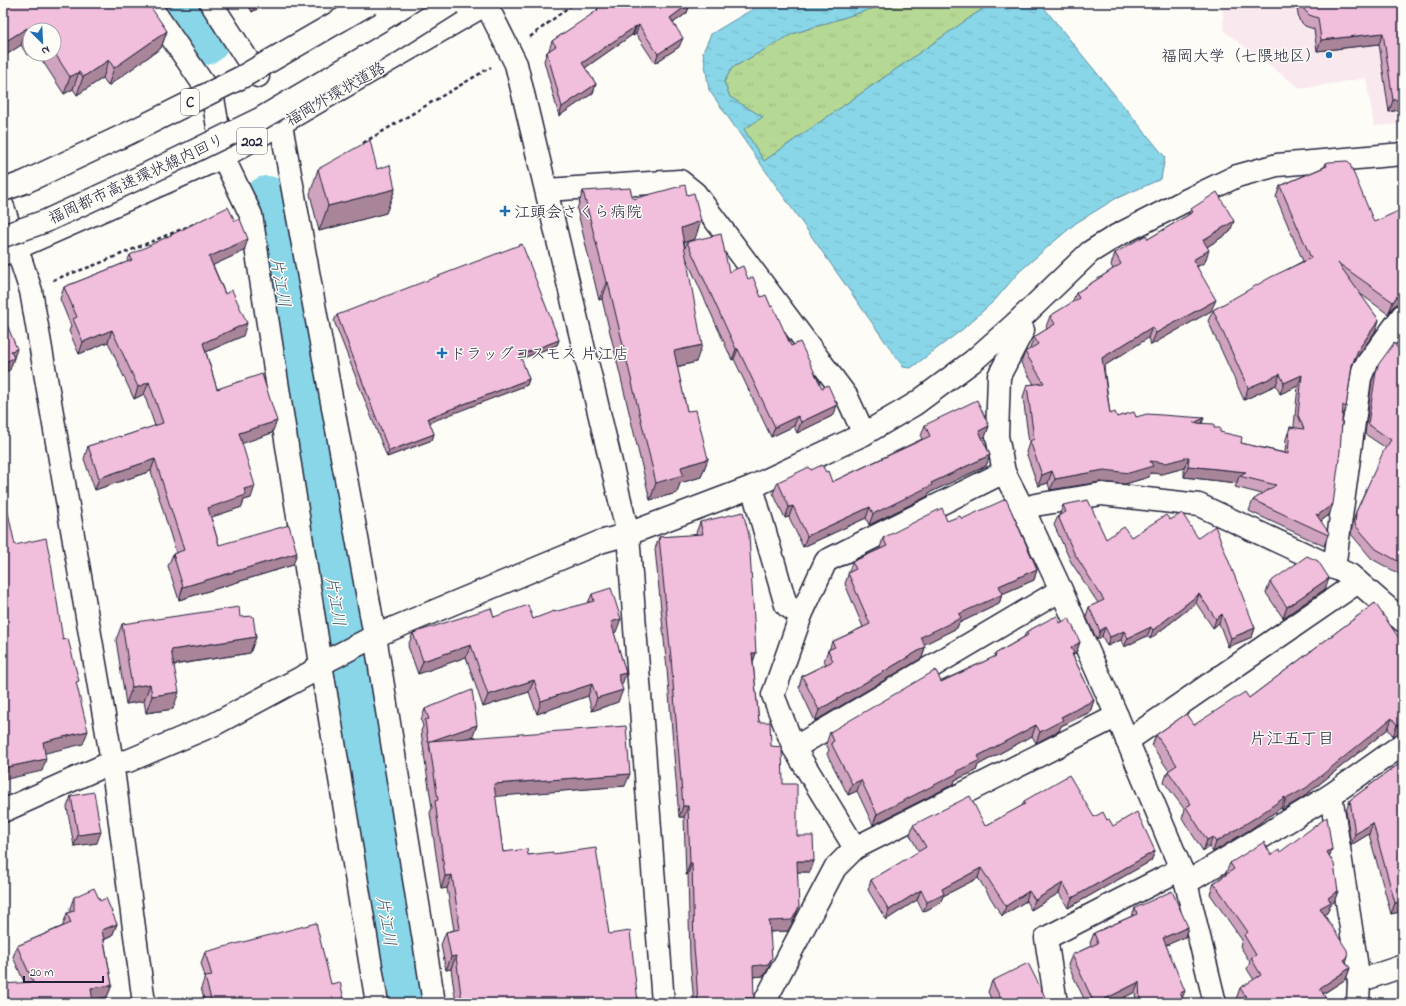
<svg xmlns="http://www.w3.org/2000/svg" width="1406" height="1006" font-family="'Indie Flower','Klee One',sans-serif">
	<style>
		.built { fill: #f9e9ef }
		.grass { fill: url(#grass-tufts); stroke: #6c7e68 }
		.water { fill: url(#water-ripples); stroke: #5f8ea2 }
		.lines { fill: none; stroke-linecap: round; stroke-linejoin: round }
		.river { stroke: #88d6e7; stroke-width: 48 }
		.minor-casing { stroke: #22223b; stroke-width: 25 }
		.tertiary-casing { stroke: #22223b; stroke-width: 25 }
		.trunk-casing { stroke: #22223b; stroke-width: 25 }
		.path { stroke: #22223b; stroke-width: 2.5; stroke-dasharray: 4 3; stroke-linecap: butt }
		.minor { stroke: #fdfcf7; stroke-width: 22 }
		.tertiary { stroke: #fdfcf7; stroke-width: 22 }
		.trunk { stroke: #fdfcf7; stroke-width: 22 }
		.motorway-bridge-casing { stroke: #22223b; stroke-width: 25; stroke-linecap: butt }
		.motorway-bridge { stroke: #fdfcf7; stroke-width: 22 }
		.wall { fill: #cfa3bd; stroke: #22223b }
		.shaded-wall { fill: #a9859a; stroke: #22223b }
		.building { fill: #f1bedc; stroke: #22223b }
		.poi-dot { fill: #1f6fb2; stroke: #fdfcf7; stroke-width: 1.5 }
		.labels { text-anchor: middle; stroke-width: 3; stroke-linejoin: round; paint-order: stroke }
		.shield { fill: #fdfcf7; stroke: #646373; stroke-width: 1 }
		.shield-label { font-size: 15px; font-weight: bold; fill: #22223b }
		.poi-label { font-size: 16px; fill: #22223b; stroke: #fdfcf7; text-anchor: start }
		.street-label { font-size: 16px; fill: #22223b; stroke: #fdfcf7 }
		.water-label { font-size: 17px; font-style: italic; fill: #41586f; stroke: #fdfcf7 }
		.neighbourhood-label { font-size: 17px; fill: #22223b; stroke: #fdfcf7 }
	</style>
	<defs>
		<pattern id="grass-tufts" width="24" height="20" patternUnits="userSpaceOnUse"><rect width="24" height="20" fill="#b5d994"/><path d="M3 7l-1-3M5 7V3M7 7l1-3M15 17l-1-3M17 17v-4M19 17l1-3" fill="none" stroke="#9bba80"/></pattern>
		<pattern id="water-ripples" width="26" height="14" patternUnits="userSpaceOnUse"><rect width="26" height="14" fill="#88d6e7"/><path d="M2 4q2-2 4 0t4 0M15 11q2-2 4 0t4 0" fill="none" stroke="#75b7c7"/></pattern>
	</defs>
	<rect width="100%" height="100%" fill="#fdfcf7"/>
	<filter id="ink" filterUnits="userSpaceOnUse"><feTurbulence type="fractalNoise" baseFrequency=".025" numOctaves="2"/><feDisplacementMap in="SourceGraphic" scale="8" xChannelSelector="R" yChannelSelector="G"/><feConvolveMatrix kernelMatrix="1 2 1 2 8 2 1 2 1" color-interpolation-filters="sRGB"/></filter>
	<g filter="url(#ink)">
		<path class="built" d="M1222 3H1403V124L1374 126 1366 78 1301 89 1224 31Z"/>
		<path class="grass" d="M890 3H991L764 161 743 128 762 117 730 97 724 82 732 68 792 34Z"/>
		<path class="water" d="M763 3H890L792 34 732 68 724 82 730 97 763 117 744 129 764 161 991 3H1040L1165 157 1161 179 1115 199 1076 223 1050 245 1019 272 995 300 963 329 911 368 903 367 709 90 703 52 711 34Z"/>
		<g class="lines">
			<g class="river">
				<path d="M176 3 205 41"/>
				<path d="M267 200 341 635 400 1003"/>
			</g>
			<g class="minor-casing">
				<g id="minor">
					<path d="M148 3 213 98 223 157 251 215 321 664 377 1003"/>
					<path d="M211 3 258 76"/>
					<path d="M486 4 516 64 628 534 663 1003"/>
					<path d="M281 125 375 636 434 1003"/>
					<path d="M547 190 680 181 695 193 847 397 864 434"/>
					<path d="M1016 323 1023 330 999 376 997 436 1004 472 1024 511 1061 590 1117 716 1181 869 1186 883 1215 1003"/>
					<path d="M752 487 786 605 801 615"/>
					<path d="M1024 511 1035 505 1102 494 1199 505 1350 575 1403 621"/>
					<path d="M1334 568 1360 378 1364 368 1403 315"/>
					<path d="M1127 741 1358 582"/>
					<path d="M794 748 1061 590"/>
					<path d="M1331 795 1359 981 1358 1003"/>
					<path d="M3 811 112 762 128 761 213 725 310 673 321 664 375 636 600 542 628 534 752 487 864 434 915 404 973 361 1016 323 1090 252 1116 236 1183 202 1237 176 1277 165 1403 154"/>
					<path d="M855 848 794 748 773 695 801 615 826 561 1004 472"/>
					<path d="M1186 883 1331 795 1403 744"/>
					<path d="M1359 981 1403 966"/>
					<path d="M764 1003 835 868 855 848 1117 716"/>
					<path d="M1056 1003 1046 938 1181 869"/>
				</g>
			</g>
			<g class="tertiary-casing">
				<path id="tertiary" d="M3 207 31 291 112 762 144 1003"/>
			</g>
			<g class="trunk-casing">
				<path id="trunk" d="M3 254 223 157 488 3"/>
			</g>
			<g class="path">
				<path d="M530 37 574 3"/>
				<path d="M363 143 491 67"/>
				<path d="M53 280 95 265 206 219"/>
			</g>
			<use href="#minor" class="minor"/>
			<use href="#tertiary" class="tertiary"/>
			<use href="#trunk" class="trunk"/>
			<g class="motorway-bridge-casing">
				<g id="motorway-bridge">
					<path d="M3 190 25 182 129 133 242 77 370 3"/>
					<path d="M3 236 46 221 149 173 260 119 392 41 452 3"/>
				</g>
			</g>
			<use href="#motorway-bridge" class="motorway-bridge"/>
		</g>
		<g class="wall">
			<path d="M3 3 167 31 161 48 108 86 103 78 77 95 73 89 64 94 38 54H54V30H30V53L27 55 21 45 3 57Z"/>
			<path d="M247 3H267L252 12Z"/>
			<path d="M690 3 687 13 673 23 679 47 655 63 636 34 633 36 632 35 585 68 596 84 593 93 559 116 544 61 547 52 549 50 552 41 596 12 597 9 624 6Z"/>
			<path d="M1296 3H1403V109L1389 112 1379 44 1317 51 1314 29 1305 26 1299 20Z"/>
			<path d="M1326 163 1398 303 1393 307 1388 314 1359 293 1379 320 1375 332 1354 361 1352 367 1346 407 1343 416 1329 515 1321 521 1328 535 1324 546 1249 511 1253 500 1262 494 1235 487 1237 483 1184 477V468L1162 474 1150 473 1149 477 1125 484 1100 482 1050 490 1048 483 1038 486 1026 452 1029 443 1023 397 1027 385 1034 384 1021 363 1025 352 1030 349V348L1034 337 1047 329 1046 327 1050 316 1072 303 1076 293 1113 269 1111 265 1115 253 1148 239 1188 215 1191 209 1230 232 1207 247 1205 262 1197 267 1211 311 1151 345 1148 338 1104 366 1110 414 1117 417H1136L1202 423 1214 428 1220 432 1241 443 1285 453 1286 439 1290 427 1295 428 1294 426 1298 386 1280 394 1276 385 1244 400 1208 321 1213 310 1303 261 1276 197 1280 186 1324 167Z"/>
			<path d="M318 169H377L395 189 386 213 319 231 310 194Z"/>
			<path d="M583 191 695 239 684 242 685 248 687 242 729 272 748 279 761 297 771 307 791 346 834 415 797 433 794 426 771 437 734 359 732 360 687 260 696 362 677 367 687 411 708 459 701 477 680 483 677 493 650 500 602 299 599 300 577 209Z"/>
			<path d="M244 251 213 265 243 336 206 352 217 389 272 433 242 443 251 498 244 500 242 507 211 517 219 545 293 565 179 600 168 566 173 554 176 553 151 471 95 490 84 459 88 446 121 437 155 426 144 394 134 399 108 342 79 354 69 331 71 326 60 299 64 287 127 262 130 255Z"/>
			<path d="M337 315 559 340 557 345 521 359 529 379 527 385 429 422 434 434 432 440 387 457 334 321Z"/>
			<path d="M1403 356V576L1372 559 1351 534 1353 522 1356 512 1386 448 1365 434 1372 381 1378 365Z"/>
			<path d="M925 425 989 426 985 437 982 438 990 455 986 466 929 493 928 496 869 525 866 518 803 547 789 517 785 518 773 493 778 482 811 470 826 472 832 482 922 439 921 436Z"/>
			<path d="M1063 505 1106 539 1131 537 1170 520 1255 628 1252 637 1228 647 1219 623 1213 628 1196 603 1150 639 1147 636 1124 647 1121 640 1107 646 1102 636 1097 640 1086 616 1089 607 1098 603 1071 562 1054 525 1058 516 1060 514Z"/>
			<path d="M962 519 1037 569 1034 580 1002 594 999 604 959 623 957 628 924 644 925 647 922 658 815 721 799 687 802 676 826 664 824 661 828 650H829L832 642 863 627 845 584 852 562 880 549V548L883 538 947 521Z"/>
			<path d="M700 522 756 653 753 662 759 722 771 746 783 784 797 836 814 861 810 872H797L795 918 788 931 770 932 768 969 764 976 753 977 752 1003H694L690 959 688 874 686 875 684 817H679L667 669 655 549 659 537 697 535 696 533Z"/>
			<path d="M1403 581V595L1400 592 1401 590 1400 588Z"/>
			<path d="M1270 582 1325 589 1283 618 1266 593Z"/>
			<path d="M592 594 616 632 614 633 626 673 621 685 618 702 592 711 588 696 537 714 529 692 483 707 466 657 418 674 408 646 413 633 494 617 533 619 588 603Z"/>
			<path d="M1375 603 1401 732 1393 736 1388 729 1302 798 1282 810 1281 808 1251 829 1213 852 1209 847 1203 851 1182 818 1185 810 1164 782 1168 771H1169L1152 746 1156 735 1194 725 1249 698Z"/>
			<path d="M240 617 256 637 250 653 174 665 173 709 146 713 144 701 126 704 116 640 122 624Z"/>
			<path d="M1053 618 1060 623 1080 642 1076 653 1073 656 1094 700 1090 712 1061 726 1059 731 1036 743 1032 736 978 765 976 771 955 780 954 784 873 825 857 791 848 795 827 754 829 750 826 744 830 732 994 657 995 654 1024 637 1026 632Z"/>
			<path d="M425 709 477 725 473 736 467 738 625 786 495 796 503 852 528 855 553 854 609 934 638 1002 654 1003H456L451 969 446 970 441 945 446 932 454 930 447 888 441 889 430 813 432 808 424 754 425 753H424L421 731 423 726 421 720Z"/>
			<path d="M1403 761V911L1391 914 1369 834 1351 845 1346 811 1350 800Z"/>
			<path d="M71 796 97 843 74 846 67 807Z"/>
			<path d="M1024 801 1107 820 1113 826 1155 851 1151 861 1068 908 1059 893 1031 910 1026 901 1002 916 978 878 943 896 940 903 923 912 917 900 886 920 868 890 871 880 919 852 910 835 913 825 985 826 1022 806Z"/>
			<path d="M1332 849 1329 857 1338 891 1334 902 1330 905 1327 913 1324 914 1348 957 1346 963 1350 968 1346 979 1323 994 1328 1003H1239L1236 999 1240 988 1254 980 1247 969 1250 962 1240 946 1242 940 1210 894 1214 883 1226 874V873L1230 863 1271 855 1280 852Z"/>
			<path d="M74 897 100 901 117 924 112 936 104 940 112 985 107 997 92 999 24 982 13 957 17 946 63 926V925L67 913 70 912V908Z"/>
			<path d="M1135 908 1188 927 1185 937 1166 945 1182 998 1185 1003H1136L1135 992 1113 1003H1086L1068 965 1072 955 1091 946 1090 943 1094 933 1132 916Z"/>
			<path d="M205 952 331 984 345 1003H205L201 988 205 977 201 963Z"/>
			<path d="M992 981 1048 1003H993L988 992Z"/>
		</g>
		<g class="shaded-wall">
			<path d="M256 3H267L252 12Z"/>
			<path d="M690 3 687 13 666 28 670 18Z"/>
			<path d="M639 25 636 34 633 36 636 27Z"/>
			<path d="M636 26 632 35 579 72 582 63Z"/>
			<path d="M27 28 21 45 3 57V43Z"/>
			<path d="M167 31 161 48 108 86 114 68Z"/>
			<path d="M1383 33 1379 44 1317 51 1321 40Z"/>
			<path d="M683 38 679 47 655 63 658 54Z"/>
			<path d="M30 47V53L27 55Z"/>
			<path d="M109 60 103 78 77 95 83 77Z"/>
			<path d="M79 72 73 89 64 94 70 77Z"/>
			<path d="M596 84 593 93 559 116 562 107Z"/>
			<path d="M1403 99V109L1389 112 1393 100Z"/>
			<path d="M395 189 386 213 319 231 328 206Z"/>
			<path d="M701 221 695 239 675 245 681 228Z"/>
			<path d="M1234 221 1230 232 1199 252 1203 240Z"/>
			<path d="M248 239 244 251 205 269 209 257Z"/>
			<path d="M1209 250 1205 262 1189 271 1193 260Z"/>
			<path d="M606 282H608L602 299 599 300Z"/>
			<path d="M1403 292V303H1398L1393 307 1388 314 1393 302 1397 296Z"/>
			<path d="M1216 300 1211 311 1151 345 1156 333Z"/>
			<path d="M1379 320 1375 332 1354 361 1348 376 1358 350Z"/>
			<path d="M247 323 243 336 199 355 203 343Z"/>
			<path d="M1152 327 1148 338 1098 370 1102 358Z"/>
			<path d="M112 330 108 342 79 354 83 342Z"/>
			<path d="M559 340 557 345 518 360 520 355Z"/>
			<path d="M702 345 696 362 667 369 674 351Z"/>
			<path d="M17 349 10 370 3 373V363L11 351Z"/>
			<path d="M736 349H738L734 359 732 360Z"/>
			<path d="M1280 374 1276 385 1244 400 1248 388Z"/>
			<path d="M1302 375 1298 386 1280 394 1284 383Z"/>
			<path d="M529 379 527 385 426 424 428 418Z"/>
			<path d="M149 382 144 394 134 399 138 387Z"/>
			<path d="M837 405 834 415 797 433 801 422Z"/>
			<path d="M798 416 794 426 771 437 775 427Z"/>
			<path d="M1204 418 1200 429 1194 423Z"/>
			<path d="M277 421 272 433 235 446 239 433Z"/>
			<path d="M989 426 985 437 975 442 979 431Z"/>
			<path d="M434 434 432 440 387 457 389 451Z"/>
			<path d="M990 455 986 466 929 493 928 496 869 525 873 514 931 483Z"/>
			<path d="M1189 457 1184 468 1162 474 1150 473 1149 477 1125 484 1100 482 1050 490 1055 479 1150 461Z"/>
			<path d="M155 459 151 471 95 490 99 478Z"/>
			<path d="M708 459 701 477 680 483 677 493 650 500 656 483 681 467Z"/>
			<path d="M1188 466 1246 472 1239 476 1237 483 1184 477Z"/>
			<path d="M1052 471 1048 483 1038 486 1042 475Z"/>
			<path d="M255 486 251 498 244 500 242 507 203 520 208 508 244 489Z"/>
			<path d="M1333 504 1329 515 1314 526 1318 515Z"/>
			<path d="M793 506 789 517 785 518 789 507Z"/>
			<path d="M870 507 866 518 803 547 807 536Z"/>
			<path d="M297 553 293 565 179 600 183 587Z"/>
			<path d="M1037 569 1034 580 1002 594 999 604 959 623 957 628 917 648 921 637 999 586Z"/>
			<path d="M1329 578 1325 589 1283 618 1287 607Z"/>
			<path d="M1199 594 1196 603 1150 639 1153 630Z"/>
			<path d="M1222 614 1219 623 1213 628 1216 619Z"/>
			<path d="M621 619 616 632 606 635 611 622Z"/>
			<path d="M1105 627 1102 636 1097 640 1100 631Z"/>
			<path d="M1151 627 1147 636 1124 647 1128 638Z"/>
			<path d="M1255 628 1252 637 1228 647 1231 638Z"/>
			<path d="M1124 631 1121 640 1107 646 1110 637Z"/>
			<path d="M256 637 250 653 165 666 171 650Z"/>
			<path d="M1080 642 1076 653 1073 655 1070 664 1071 648Z"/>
			<path d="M471 645 466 657 418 674 423 661Z"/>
			<path d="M925 647 922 658 815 721 819 710Z"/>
			<path d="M752 653H756L752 664Z"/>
			<path d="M626 673 622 685 614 688 618 675Z"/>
			<path d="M534 680 529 692 483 707 488 695Z"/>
			<path d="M150 684 144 701 126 704 132 687Z"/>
			<path d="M592 684 588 696 537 714 541 701Z"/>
			<path d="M623 690 618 702 592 711 597 698Z"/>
			<path d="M179 692 173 709 146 713 152 696Z"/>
			<path d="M1094 700 1090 712 1061 726 1059 731 1036 743 1040 732 1061 717Z"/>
			<path d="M1392 718 1388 729 1302 798 1282 810 1286 799Z"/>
			<path d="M1403 722V732H1401L1393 736 1397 725Z"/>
			<path d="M477 725 473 736 430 751 429 741Z"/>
			<path d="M1036 725 1032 736 978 765 976 771 955 780 954 784 873 825 877 814 957 771 978 756Z"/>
			<path d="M88 731 83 744 38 755 43 742Z"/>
			<path d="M46 759 42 771 3 780V768Z"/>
			<path d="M630 774 625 786 489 797 494 784Z"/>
			<path d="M861 780 857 791 848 795 852 784Z"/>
			<path d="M1285 797 1281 808 1251 829 1213 852 1216 842Z"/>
			<path d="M683 806H688L684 817H679Z"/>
			<path d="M1373 823 1369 834 1351 845 1355 834Z"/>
			<path d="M101 832 97 843 74 846 78 835Z"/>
			<path d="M1213 837 1209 847 1203 851 1207 840Z"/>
			<path d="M1332 849 1328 860 1327 852Z"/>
			<path d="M1155 851 1151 861 1068 908 1072 898Z"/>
			<path d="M797 861H814L810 872H793Z"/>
			<path d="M690 863H692L688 874 686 875Z"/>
			<path d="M981 868 978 878 943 896 940 903 923 912 927 902 942 889Z"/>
			<path d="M452 875 447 888 441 889 445 876Z"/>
			<path d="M1063 883 1059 893 1031 910 1035 900Z"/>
			<path d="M921 890 917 900 886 920 889 910Z"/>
			<path d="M1029 891 1026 901 1002 916 1006 906Z"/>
			<path d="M1338 891 1334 902 1330 905 1327 913 1316 919 1320 908 1328 898Z"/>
			<path d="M1403 901V911L1391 914 1395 903Z"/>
			<path d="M799 907 795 918 788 931 765 932 769 921Z"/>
			<path d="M117 924 112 936 98 942 102 930Z"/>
			<path d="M1188 927 1185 937 1160 948 1163 938Z"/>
			<path d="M456 956 451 969 446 970 451 957Z"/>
			<path d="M1348 957 1344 968V960Z"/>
			<path d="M772 958 768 969 764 976 749 977 753 966Z"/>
			<path d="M1350 968 1346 979 1316 998 1320 988Z"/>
			<path d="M1139 982 1135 992 1113 1003H1097Z"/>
			<path d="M112 985 107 997 87 1000 91 988Z"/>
			<path d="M1185 991 1181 1001 1180 993Z"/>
			<path d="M745 998H754L752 1003H743Z"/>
		</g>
		<g class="building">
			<path d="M3 3H148L167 31 114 68 109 60 83 77 79 72 70 77 54 52V30H30V33L27 28 3 43Z"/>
			<path d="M605 3H622L624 6 629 3H690L670 18 683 38 658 54 639 25 636 27V26L582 63 596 84 562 107 547 52 556 46 552 41 598 10 597 9Z"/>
			<path d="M1302 3H1403V99L1393 100 1383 33 1321 40 1318 18 1309 15 1303 8Z"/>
			<path d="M370 140 377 169 390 165 395 189 328 206 318 169Z"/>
			<path d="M1347 161 1349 162 1374 222 1403 209V292L1397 296 1393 302 1338 263 1379 320 1358 350 1352 365 1346 407 1343 405 1340 452 1333 504 1318 515 1316 514 1329 533 1328 535 1253 500 1276 485 1239 476 1246 472 1188 466 1189 457 1166 463 1150 461 1153 466 1129 473 1104 470 1055 479 1052 471 1042 475 1030 441 1034 439 1027 385 1044 383 1025 352 1038 344 1034 337 1055 324 1050 316 1079 298 1076 293 1121 264 1115 253 1146 235 1148 239 1193 212 1191 209 1217 192 1234 221 1203 240 1209 250 1193 260 1216 300 1156 333 1152 327 1102 358 1110 414 1115 412 1117 417 1134 412 1136 417 1147 414 1204 418 1194 423 1214 424V428H1220V432L1242 437 1241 443 1288 454 1290 427 1304 429 1298 415 1302 375 1284 383 1280 374 1248 388 1213 310 1271 277 1311 258 1280 186 1327 166 1326 163 1329 162Z"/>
			<path d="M685 185 687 195 694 193 701 221 681 228 702 345 674 351 687 411 696 410 708 459 681 467 683 475 656 483 608 282H606L583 191 630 188 633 199Z"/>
			<path d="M228 207 235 221 240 219 248 239 209 257 225 294 232 290 247 323 203 343 217 389 262 374 277 421 239 433 255 486 244 489 246 495 208 508 219 545 289 525 297 553 183 587 173 554 184 550 155 459 99 478 88 446 120 436 121 437 163 423 149 382 138 387 112 330 83 342 73 319 77 317 64 287 132 260 130 255Z"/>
			<path d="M721 234 729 272 743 266 748 279 753 277 761 297 766 295 771 307 773 306 791 346 800 342 822 388 828 385 837 405 801 422 798 416 775 427 738 349H736L687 242Z"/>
			<path d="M522 244 559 340 520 355 529 379 428 418 434 434 389 451 337 315Z"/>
			<path d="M3 315 17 349 11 351 14 358 3 363Z"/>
			<path d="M1394 343 1403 356V564L1376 549 1355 525 1356 512 1384 450 1391 440 1368 424 1376 372 1378 365Z"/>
			<path d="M977 400 989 426 979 431 990 455 931 483 932 485 873 514 870 507 807 536 793 506 789 507 778 482 809 467 811 470 822 465 826 472 828 471 832 482 930 436 925 425Z"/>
			<path d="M1006 499 1037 569 999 586 1003 594 959 614 961 618 921 637 925 647 819 710 802 676 833 661 828 650 835 647 832 642 870 624 848 573 856 569 852 562 887 546 883 538 942 508 947 521 960 516 962 519Z"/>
			<path d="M1088 500 1106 539 1124 527 1131 537 1166 515 1170 520 1182 513 1198 538 1215 526 1255 628 1231 638 1222 614 1216 619 1199 594 1153 630 1151 627 1128 638 1124 631 1110 637 1105 627 1100 631 1089 607 1104 600 1074 553 1058 516 1066 512 1063 505Z"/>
			<path d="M7 508 15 545 46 538 51 563 63 640 68 639 79 681 76 682 88 731 43 742 46 759 3 768V509Z"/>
			<path d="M743 512 749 535 756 653H752L759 722H770L771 746 782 747 783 784H797V836H813L814 861H797L799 907 792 920 769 921 772 958 768 964 753 966 754 998H745V1003H698L696 970 694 948 692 863H690L688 806H683L671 658 659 537 703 534 700 522Z"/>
			<path d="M1307 556 1318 561 1329 578 1287 607 1270 582Z"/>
			<path d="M611 588 621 619 611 622 626 673 618 675 623 690 597 698 592 684 541 701 534 680 488 695 471 645 423 661 413 633 491 608 494 617 528 605 533 619 554 611V612L594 601 592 594Z"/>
			<path d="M1375 603 1403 644V722L1397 725 1392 718 1306 788 1286 799 1285 797 1255 818 1216 842 1213 837 1207 840 1186 807 1191 804 1168 771 1177 765 1156 735 1186 714 1194 725 1245 692 1249 698Z"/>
			<path d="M239 607 240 617 253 616 256 637 171 650 179 692 152 696 150 684 132 687 122 624Z"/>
			<path d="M1057 616 1060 623 1069 618 1080 642 1071 648 1074 653 1072 654 1094 700 1061 717 1063 720 1040 732 1036 725 978 756 980 760 957 771 958 773 877 814 861 780 852 784 831 743 834 741 830 732 936 670 941 682 996 656 995 654 1028 635 1026 632 1052 618H1053Z"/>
			<path d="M472 690 477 725 428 742 425 720 429 719 425 709Z"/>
			<path d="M626 726 630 774 494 784 503 852 527 849 528 855 553 852V854L596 848 609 934 630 931 638 1002 654 1000V1003H462L456 956 451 957 446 932 460 929 452 875 445 876 435 801 438 800 429 741Z"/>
			<path d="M1403 761V901L1395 903 1373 823 1355 834 1350 800Z"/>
			<path d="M1069 775 1094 817 1103 812 1107 820 1109 819 1113 826 1137 812 1155 851 1072 898 1063 883 1035 900 1029 891 1006 906 981 868 942 889 944 894 927 902 921 890 889 910 871 880 926 847 913 825 970 796 985 826 1025 804 1024 801Z"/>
			<path d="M94 792 101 832 78 835 71 796Z"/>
			<path d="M1327 817 1332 849 1327 852 1334 864 1338 891 1328 898 1331 902 1320 908 1347 950 1348 957 1344 960 1350 968 1320 988 1328 1003H1250L1240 988 1261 975 1251 958 1256 955 1244 935 1248 932 1214 883 1234 869 1230 863 1264 842 1271 855 1279 850 1280 852Z"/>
			<path d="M94 888 100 901 106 898 117 924 102 930 112 985 91 988 93 1003H3V984L33 982 17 946 71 923 67 913 74 911V897Z"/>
			<path d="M1172 891 1188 927 1163 938 1185 991 1180 993 1185 1003H1140L1139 982 1097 1003H1094L1072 955 1098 943 1094 933 1137 914 1135 908Z"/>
			<path d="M316 923 331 984 340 982 345 1003H212L205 977 212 976 205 952Z"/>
			<path d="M1028 963 1048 1003H1003L992 981Z"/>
		</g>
	</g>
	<g class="poi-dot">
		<circle cx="1329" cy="55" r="4"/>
		<path d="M503 205h4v4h4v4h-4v4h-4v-4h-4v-4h4z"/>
		<path d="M440 347h4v4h4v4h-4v4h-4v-4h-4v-4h4z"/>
	</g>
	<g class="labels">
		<g class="shield">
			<rect x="181" y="89" width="18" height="26" rx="3"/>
			<rect x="237" y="128" width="30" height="26" rx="3"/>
		</g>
		<g class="shield-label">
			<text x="190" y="107">C</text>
			<text x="252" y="146">202</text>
		</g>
		<g class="poi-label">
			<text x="1321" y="61" text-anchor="end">福岡大学（七隈地区）</text>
			<text x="514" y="217">江頭会さくら病院</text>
			<text x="450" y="359">ドラッグコスモス 片江店</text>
		</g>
		<g class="street-label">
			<text transform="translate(335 93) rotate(-30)" y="6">福岡外環状道路</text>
			<text transform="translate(136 178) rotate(-25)" y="6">福岡都市高速環状線内回り</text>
		</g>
		<g class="water-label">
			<text transform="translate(281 282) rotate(80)" y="6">片江川</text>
			<text transform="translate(336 601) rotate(80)" y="6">片江川</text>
			<text transform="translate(387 921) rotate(81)" y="6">片江川</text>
		</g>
		<g class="neighbourhood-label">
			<text x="1292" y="744">片江五丁目</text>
		</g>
	</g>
	<rect width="1406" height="1006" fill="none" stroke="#fdfcf7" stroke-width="16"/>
	<rect x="8" y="8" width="1390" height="990" fill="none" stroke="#22223b" stroke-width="1.5" filter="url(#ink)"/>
	<g transform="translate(42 42) rotate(156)"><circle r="19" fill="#fdfcf7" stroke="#a5a5ac"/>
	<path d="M0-3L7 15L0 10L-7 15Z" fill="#1f6fb2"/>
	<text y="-6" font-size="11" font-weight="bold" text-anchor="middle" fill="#22223b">N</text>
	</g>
	<path d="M24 976v6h79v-6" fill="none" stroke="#22223b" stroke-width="2"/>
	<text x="30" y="976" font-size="12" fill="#22223b" stroke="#fdfcf7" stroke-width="3" paint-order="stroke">20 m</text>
</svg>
